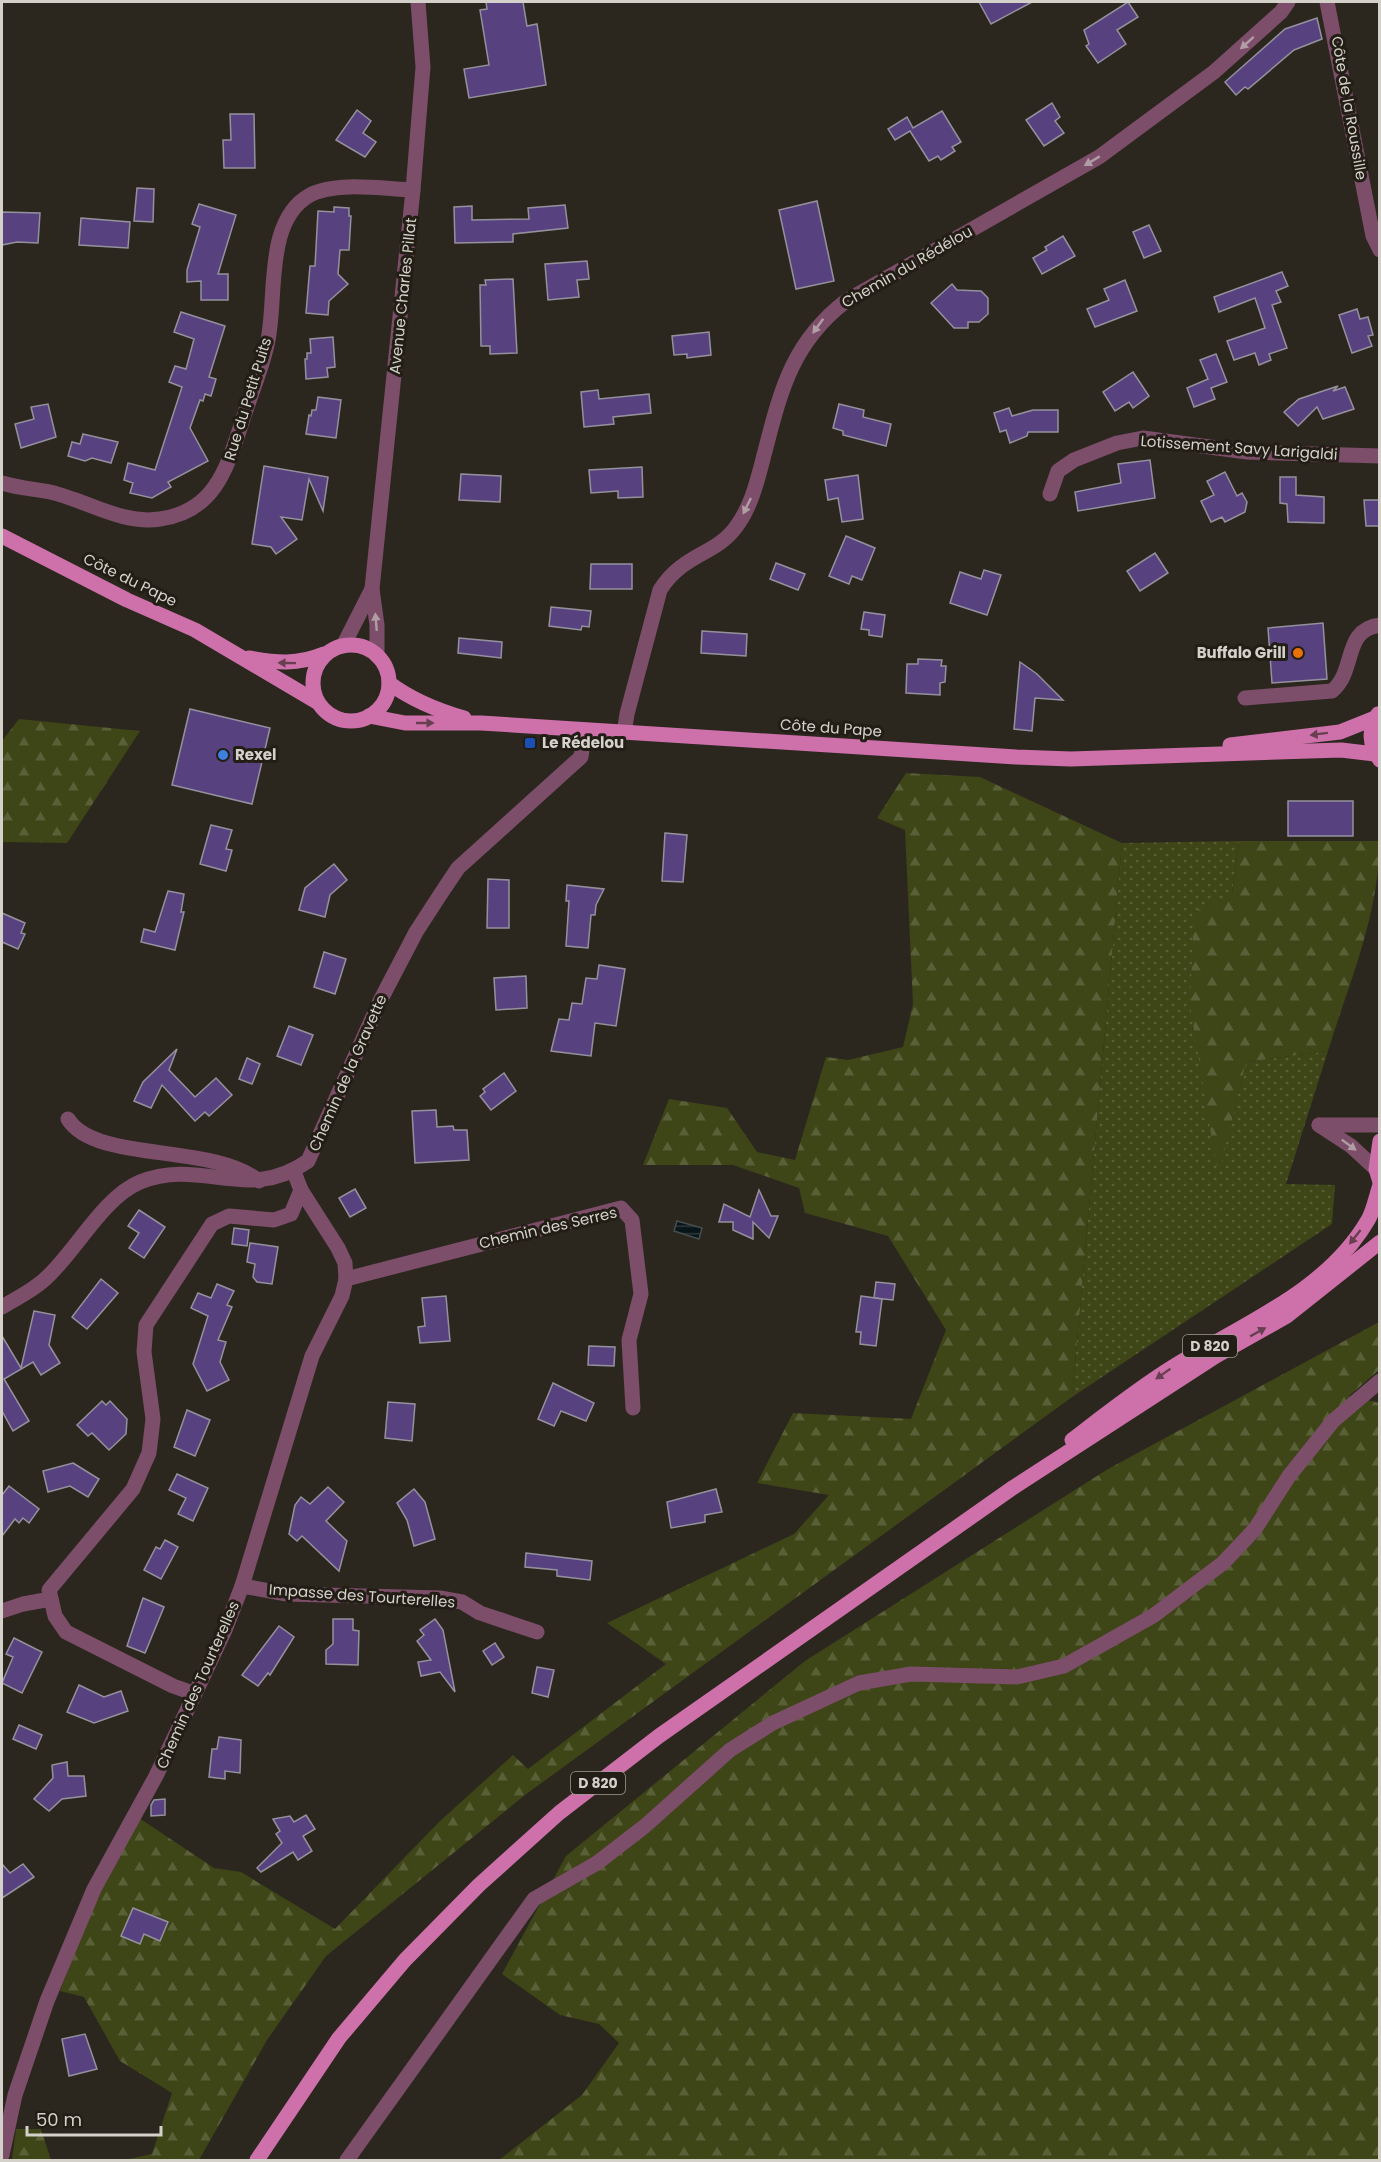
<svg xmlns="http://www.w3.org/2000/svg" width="1381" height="2162" font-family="Poppins,sans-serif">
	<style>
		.grass { fill: url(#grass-dots) }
		.forest { fill: url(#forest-firs) }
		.water { fill: url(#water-rules); stroke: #464e4e; stroke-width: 1.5 }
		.building { fill: #57427f; stroke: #94919d; stroke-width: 1.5 }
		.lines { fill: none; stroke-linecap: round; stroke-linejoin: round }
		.minor { stroke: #7c4e69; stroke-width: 15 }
		.major { stroke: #ce71ab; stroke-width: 15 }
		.oneway { fill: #b19da4 }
		.oneway2 { fill: #673f51 }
		.food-dot { fill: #e8710a; stroke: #221e15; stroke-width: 2 }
		.transit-dot { fill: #1a4fb4; stroke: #221e15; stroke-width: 2 }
		.shop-dot { fill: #3f7fe0; stroke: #221e15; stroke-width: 2 }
		.labels { text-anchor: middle; stroke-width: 6; stroke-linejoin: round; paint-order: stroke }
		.shield { fill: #221e15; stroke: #9f9b94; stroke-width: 1.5 }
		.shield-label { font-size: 14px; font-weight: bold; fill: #d4d1cb }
		.street-label { font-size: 15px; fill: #d4d1cb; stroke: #221e15 }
		.poi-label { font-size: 15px; font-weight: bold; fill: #d4d1cb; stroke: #221e15; text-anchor: start }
	</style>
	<defs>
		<pattern id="grass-dots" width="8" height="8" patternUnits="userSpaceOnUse" patternTransform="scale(1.5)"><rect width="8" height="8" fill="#3e4516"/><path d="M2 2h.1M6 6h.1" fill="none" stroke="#595f37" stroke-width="1.8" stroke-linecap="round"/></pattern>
		<pattern id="forest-firs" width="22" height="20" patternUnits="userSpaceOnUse" patternTransform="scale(1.5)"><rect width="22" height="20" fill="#3e4516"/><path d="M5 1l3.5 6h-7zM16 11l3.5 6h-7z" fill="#595f37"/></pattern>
		<pattern id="water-rules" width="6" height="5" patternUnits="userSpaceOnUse" patternTransform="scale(1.5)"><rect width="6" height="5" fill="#091619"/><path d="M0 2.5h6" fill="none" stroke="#2c3739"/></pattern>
	</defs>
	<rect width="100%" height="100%" fill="#2c271e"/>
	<path class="grass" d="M1239 841 1232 894 1218 1175 1246 1062 1328 1051 1286 1184 1335 1185 1332 1224 1072 1397 1122 843Z"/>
	<g class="forest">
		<path d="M19 719 140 731 67 843 2 842V741Z"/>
		<path d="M906 773 980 777 1122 843 1072 1397 525 1795 326 1956 267 2040 199 2160H124L152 2154 172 2093 120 2061 84 1997 60 1991 98 1891 139 1818 214 1868 241 1872 335 1929 439 1822 513 1755 528 1769 666 1664 607 1623 794 1534 829 1495 757 1483 793 1413 911 1419 946 1330 888 1236 805 1213 799 1188 733 1165H643L669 1099 727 1108 757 1152 795 1160 826 1057 848 1060 903 1047 913 1004 905 830 877 818Z"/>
		<path d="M1239 841H1379C1380 913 1349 983 1328 1051L1246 1062 1218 1177 1190 1005 1194 912 1232 894Z"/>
		<path d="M1379 1322V1370L1349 1396 1380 1403 1379 2160H499L582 2095 619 2043 599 2024 560 2015 502 1974 566 1856 805 1661 1108 1469Z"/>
		<path d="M16 2129H41L51 2160H12Z"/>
	</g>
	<path class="water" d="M677 1221 702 1228 699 1239 674 1231Z"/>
	<g class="building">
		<path d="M486 2H523L527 26 537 24 546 85 469 98 464 69 489 65 480 10 487 9Z"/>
		<path d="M979 2H1032L991 24Z"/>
		<path d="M1128 2 1138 17 1117 30 1126 44 1098 63 1086 46 1089 44 1084 30Z"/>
		<path d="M1317 18 1322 39 1294 50 1248 89 1245 87 1236 95 1225 82 1285 29Z"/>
		<path d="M1052 103 1060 117 1055 121 1064 133 1044 146 1026 120Z"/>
		<path d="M357 110 371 121 363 133 376 142 365 157 336 140Z"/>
		<path d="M942 111 961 142 952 147 955 151 941 160 938 156 929 161 910 131 895 140 888 129 907 117 913 128Z"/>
		<path d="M230 114H254L255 168H224L223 140H231Z"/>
		<path d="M137 188 154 189 153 222 134 221Z"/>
		<path d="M817 201 834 281 796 289 779 210Z"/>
		<path d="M199 204 236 215 218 274H228V300H201V281L187 282V270L200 227 192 224Z"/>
		<path d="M565 205 568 228 513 234V242L455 243 454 207 472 206V220L529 219 528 208Z"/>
		<path d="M334 207 349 208V216H351L349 250H340L338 274 348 284 329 301 328 315 306 313 310 266H315L318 211 334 212Z"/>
		<path d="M2 212 40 213 38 243 17 242 2 245Z"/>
		<path d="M81 218 130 222 128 248 79 245Z"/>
		<path d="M1149 225 1161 251 1144 258 1133 232Z"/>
		<path d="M1063 236 1075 256 1042 274 1033 258 1047 250 1045 247Z"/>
		<path d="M587 261 589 279 577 280 579 297 548 300 545 264Z"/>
		<path d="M1282 272 1288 286 1276 291 1281 302 1272 305 1287 348 1269 354 1271 360 1259 365 1255 353 1234 360 1227 341 1265 328 1255 298 1219 312 1214 297Z"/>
		<path d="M513 279 517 353 490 354V346H481L480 285H486L485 280Z"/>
		<path d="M1125 280 1137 311 1095 327 1087 309 1109 300 1104 289Z"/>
		<path d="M952 284 957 290 981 291 988 298V314L979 322H968V328H954L931 303Z"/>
		<path d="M1357 309 1360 319 1368 317 1373 335 1368 336 1372 346 1352 353 1339 315Z"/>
		<path d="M181 312 225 326 209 377 216 379 211 396 205 394 203 401 200 400 190 428 208 461 168 482 171 487 152 498 130 493 133 483 124 480 128 463 155 470 182 387 169 382 175 366 186 369 194 339 174 332Z"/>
		<path d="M709 332 711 355 687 358V354L674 355 672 336Z"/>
		<path d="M333 337 335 367 327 368 328 377 306 379 305 359H307V353H311L310 339Z"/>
		<path d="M1216 354 1227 382 1211 388 1215 399 1194 407 1187 388 1208 379 1200 360Z"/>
		<path d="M1133 372 1149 396 1133 408 1129 402 1115 411 1103 392Z"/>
		<path d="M1338 386 1333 391 1345 387 1354 409 1323 419 1317 407 1298 426 1284 412 1299 399Z"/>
		<path d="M598 390 599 399 649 394 651 413 613 417 614 424 584 427 581 392Z"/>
		<path d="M318 397 341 400 336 438 306 434 309 415 311 416 312 410H316Z"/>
		<path d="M48 404 56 437 21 448 15 424 34 419 31 407Z"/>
		<path d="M839 404 864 410 863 417 891 424 886 446 843 435V431L833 428Z"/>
		<path d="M1009 408 1012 416 1033 410H1058V432H1028L1027 436 1010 443 1006 430 1000 432 994 413Z"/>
		<path d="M83 434 118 442 111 463 92 458 85 461 68 456 72 442 80 444Z"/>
		<path d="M1150 460 1155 498 1078 511 1075 492 1121 483 1118 464Z"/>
		<path d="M264 466 328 477 323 511 309 479 302 520 281 517 297 539 276 554 271 547 252 544Z"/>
		<path d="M642 467 643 497 618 498V491L591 493 589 470Z"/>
		<path d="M1225 472 1237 496 1242 493 1247 502 1245 512 1225 522 1222 517 1211 522 1201 501 1214 495 1207 481Z"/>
		<path d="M461 474 501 476 500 502 459 500Z"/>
		<path d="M858 475 863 519 842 522 838 498 828 500 825 480Z"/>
		<path d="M1280 477H1296V495L1324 497V523L1288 522 1287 504 1280 503Z"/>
		<path d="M1364 500H1380V526H1366Z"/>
		<path d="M846 536 875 548 862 580 852 576 849 584 829 576Z"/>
		<path d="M1155 553 1168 573 1140 591 1127 571Z"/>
		<path d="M776 563 805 574 798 590 770 579Z"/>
		<path d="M591 564H632V589H590Z"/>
		<path d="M984 570 1001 575 987 615 950 603 960 572 981 579Z"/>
		<path d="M551 607 591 611 589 627 582 626 581 630 549 626Z"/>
		<path d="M864 612 885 615 882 637 869 635V630L861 629Z"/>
		<path d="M1323 623 1327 679 1272 683 1268 628Z"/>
		<path d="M702 631 747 634 746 656 701 653Z"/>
		<path d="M459 638 502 642 501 658 458 653Z"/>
		<path d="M918 659 942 660 941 666H946L945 682 940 683V695L906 693 907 664H918Z"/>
		<path d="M1020 662 1037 674 1063 700 1035 698 1032 731 1014 729Z"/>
		<path d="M190 709 270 728 252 804 172 785Z"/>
		<rect x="1288" y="801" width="65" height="35"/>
		<path d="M211 825 232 830 226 849 232 850 226 871 200 864Z"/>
		<path d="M665 833 687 835 683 882 662 881Z"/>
		<path d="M334 864 347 880 330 895 325 917 299 910 305 888Z"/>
		<path d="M488 879 509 880V928H487Z"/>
		<path d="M567 885 604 889 596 905 595 915H591L588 948 566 946 569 901H566Z"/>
		<path d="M168 891 184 894 181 912H184L175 950 141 942 144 929 155 932Z"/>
		<path d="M2 913 25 923 21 933 25 934 18 949 2 942Z"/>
		<path d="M324 952 346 959 335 994 314 987Z"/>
		<path d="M599 965 625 969 616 1026 595 1023 591 1056 551 1051 559 1019 569 1020 572 1003 582 1004 586 978 597 979Z"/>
		<path d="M526 976 527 1008 496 1010 494 978Z"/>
		<path d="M289 1026 313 1035 301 1065 277 1056Z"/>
		<path d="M177 1049 169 1070 195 1097 216 1078 232 1095 209 1116 205 1112 195 1121 162 1085 151 1108 134 1101 143 1082Z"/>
		<path d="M247 1058 260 1064 252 1084 239 1079Z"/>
		<path d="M504 1073 516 1091 491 1110 480 1096 485 1092 483 1089Z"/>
		<path d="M436 1110 437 1127 453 1126 454 1130H467L469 1160 415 1163 412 1111Z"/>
		<path d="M355 1189 366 1208 350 1217 339 1198Z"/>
		<path d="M759 1190 771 1216H778L769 1238 753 1222V1239L733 1230V1222H719L724 1204 750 1217Z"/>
		<path d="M139 1210 165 1227 144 1258 129 1248 139 1233 128 1226Z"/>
		<path d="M234 1228 249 1230 247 1246 232 1244Z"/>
		<path d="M250 1243 278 1247 272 1284 257 1282 253 1277 255 1264 247 1262Z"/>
		<path d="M101 1279 118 1293 87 1329 72 1317Z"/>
		<path d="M876 1282 895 1284 893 1300 874 1298Z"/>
		<path d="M217 1284 234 1291 227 1305 232 1307 218 1340 226 1342 220 1362 229 1380 207 1391 193 1364 208 1316 191 1308 198 1293 211 1298Z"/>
		<path d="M446 1296 450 1341 420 1343 418 1327 425 1326 422 1298Z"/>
		<path d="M861 1296 882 1299 876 1346 860 1344 861 1332H856Z"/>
		<path d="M34 1311 55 1315 49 1345 60 1363 41 1375 33 1362 4 1379 29 1421 13 1431 2 1411V1336L21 1368Z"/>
		<path d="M589 1346 615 1347 614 1366 588 1365Z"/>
		<path d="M553 1383 594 1403 586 1421 561 1411 554 1426 538 1419Z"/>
		<path d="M102 1401 106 1405 110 1401 127 1419 126 1434 109 1450 92 1433 88 1436 77 1425Z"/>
		<path d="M388 1402 415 1404 412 1441 385 1438Z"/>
		<path d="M187 1410 210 1420 195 1456 174 1447Z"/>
		<path d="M73 1463 99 1479 88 1497 70 1486 48 1492 43 1471Z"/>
		<path d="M177 1474 208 1488 193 1521 178 1514 186 1498 169 1490Z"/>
		<path d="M9 1486 39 1509 29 1523 23 1518 19 1523 15 1519 2 1536V1495Z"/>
		<path d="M328 1487 344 1502 326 1521 347 1541 339 1571 302 1536 297 1541 289 1534 295 1505 301 1497 310 1504Z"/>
		<path d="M414 1489 425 1502 435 1539 414 1546 407 1520 397 1503Z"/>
		<path d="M716 1489 722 1512 705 1515V1522L671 1528 667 1502Z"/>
		<path d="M165 1540 178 1547 161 1579 144 1570 156 1547 160 1549Z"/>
		<path d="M526 1553 592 1561 590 1580 557 1576V1570L525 1567Z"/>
		<path d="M143 1598 164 1607 145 1653 127 1646Z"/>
		<path d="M333 1619H353V1630L359 1631 358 1665 326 1664V1650L333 1644Z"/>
		<path d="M435 1619 443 1630 455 1692 440 1672 421 1676 418 1662 431 1660 417 1641 424 1635 420 1630Z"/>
		<path d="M279 1626 294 1637 270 1675 268 1673 258 1686 242 1675Z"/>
		<path d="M14 1638 42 1652 22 1693 2 1683 13 1657 6 1654Z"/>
		<path d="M495 1643 504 1657 492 1665 483 1651Z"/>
		<path d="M537 1667 554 1670 548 1697 532 1693Z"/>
		<path d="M79 1685 104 1697 121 1691 128 1711 94 1723 67 1712Z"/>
		<path d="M19 1725 42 1735 36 1749 13 1739Z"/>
		<path d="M219 1737 241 1740 240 1773 225 1771V1779L209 1777 212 1749H217Z"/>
		<path d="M67 1762 68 1776H84L86 1796 62 1799 49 1811 34 1799 53 1778 52 1765Z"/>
		<path d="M165 1799V1815L151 1816V1805L154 1800Z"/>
		<path d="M306 1815 315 1829 303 1836 312 1851 298 1860 293 1852 261 1872 257 1868 282 1843 276 1834 280 1831 273 1819 290 1816 294 1822Z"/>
		<path d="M2 1864 10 1873 23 1864 34 1877 2 1898Z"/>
		<path d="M133 1908 168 1922 160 1941 144 1934 140 1944 121 1936Z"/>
		<path d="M85 2034 97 2069 69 2076 62 2039Z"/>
	</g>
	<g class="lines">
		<g class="minor">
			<path d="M1327 2 1373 236 1380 250"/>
			<path d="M2 483C18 488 34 489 50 492 86 500 122 525 160 519 220 511 229 459 246 410 253 389 262 367 267 345 278 300 263 221 310 195 335 181 385 189 413 190"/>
			<path d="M1050 494 1058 471 1074 460 1117 443 1143 438 1247 452 1380 456"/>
			<path d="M343 646 372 589"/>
			<path d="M377 656V625L372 589 413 190 423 67 418 2"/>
			<path d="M1245 698 1332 691C1357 670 1342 630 1380 625"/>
			<path d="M624 733 627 714 660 590C682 554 716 555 736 527 751 507 757 482 763 459 780 394 790 344 846 301L1099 157 1214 72 1281 12 1288 2"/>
			<path d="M68 1119C95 1163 213 1143 259 1181"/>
			<path d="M1319 1125 1351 1146 1376 1169"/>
			<path d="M1319 1125H1380"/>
			<path d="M346 1279 621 1208 632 1220 641 1294 629 1340 633 1408"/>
			<path d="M2 1307C15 1299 32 1291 44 1280 75 1253 102 1198 140 1182 202 1157 247 1204 308 1161L380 1001 416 932 440 895 458 868 581 757 585 730"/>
			<path d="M242 1586 287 1594 440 1598 462 1602 480 1613 537 1632"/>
			<path d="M2 1611 23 1604 51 1599"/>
			<path d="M193 1693 173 1686 66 1632 55 1616 49 1590 133 1489 149 1453 153 1419 144 1352 146 1325 212 1224 229 1216 274 1220 291 1214 301 1190"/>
			<path d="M2 2155 15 2095 47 2001 94 1889 156 1776 225 1630 242 1586 312 1356 342 1296 346 1279 345 1263 338 1248 301 1190 294 1172"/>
			<path d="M347 2160 534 1899 597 1863 645 1826 730 1750 773 1723 859 1683 911 1674 1017 1677 1064 1666 1153 1616 1223 1563 1255 1529 1289 1476 1333 1421 1380 1381"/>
		</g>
		<g class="major">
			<path d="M2 536 127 600 195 630 317 702"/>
			<circle cx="351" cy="683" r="38"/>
			<path d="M249 658C277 663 297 665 324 654"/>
			<path d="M389 683C412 700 436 710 464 718"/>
			<path d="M1378 714C1368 728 1369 746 1380 760"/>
			<path d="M369 716 405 723H481L1016 757 1071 759 1341 750 1375 754"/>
			<path d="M1230 745 1340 732 1375 718"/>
			<path d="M1380 1141 1376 1169 1380 1182"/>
			<path d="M1072 1440C1106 1414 1140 1387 1176 1365 1243 1324 1327 1291 1368 1220 1374 1210 1376 1196 1380 1185"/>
			<path d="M257 2160 339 2038 405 1960 479 1885 559 1813 659 1736 1014 1487 1216 1356 1287 1316 1380 1242"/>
		</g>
	</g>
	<defs><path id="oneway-solid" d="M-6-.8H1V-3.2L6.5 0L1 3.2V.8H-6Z" transform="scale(1.5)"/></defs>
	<g class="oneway">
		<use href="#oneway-solid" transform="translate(1247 43) rotate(138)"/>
		<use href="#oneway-solid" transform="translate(1092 161) rotate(149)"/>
		<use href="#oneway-solid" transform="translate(818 326) rotate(126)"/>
		<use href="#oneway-solid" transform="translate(747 506) rotate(116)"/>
		<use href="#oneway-solid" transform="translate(376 622) rotate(-95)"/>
		<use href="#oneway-solid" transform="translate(1349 1145) rotate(37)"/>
	</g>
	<g class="oneway2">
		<use href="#oneway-solid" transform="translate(287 663) rotate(-179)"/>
		<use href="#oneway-solid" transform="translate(425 723)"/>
		<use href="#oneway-solid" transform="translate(1319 734) rotate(173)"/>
		<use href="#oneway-solid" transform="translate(1355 1237) rotate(128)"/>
		<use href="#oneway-solid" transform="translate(1258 1332) rotate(-29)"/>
		<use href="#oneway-solid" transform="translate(1163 1374) rotate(145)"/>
	</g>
	<circle class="food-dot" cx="1298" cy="653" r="6"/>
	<rect class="transit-dot" x="524" y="737" width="12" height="12" rx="3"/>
	<circle class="shop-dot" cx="223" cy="755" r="6"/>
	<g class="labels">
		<g class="shield">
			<rect x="1183" y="1335" width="54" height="22" rx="4.5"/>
			<rect x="571" y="1772" width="54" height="22" rx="4.5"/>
		</g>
		<g class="shield-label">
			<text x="1210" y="1351">D 820</text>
			<text x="598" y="1788">D 820</text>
		</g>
		<g class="street-label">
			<text transform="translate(1349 108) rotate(80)" y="5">Côte de la Roussille</text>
			<text transform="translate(907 267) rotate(-30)" y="5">Chemin du Rédélou</text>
			<text transform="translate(403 296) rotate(-84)" y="5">Avenue Charles Pillat</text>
			<text transform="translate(248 399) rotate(-73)" y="5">Rue du Petit Puits</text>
			<text transform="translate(1239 448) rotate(4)" y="5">Lotissement Savy Larigaldi</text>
			<text transform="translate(130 580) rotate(26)" y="5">Côte du Pape</text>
			<text transform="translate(831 728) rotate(4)" y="5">Côte du Pape</text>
			<text transform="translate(348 1073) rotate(-66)" y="5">Chemin de la Gravette</text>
			<text transform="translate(548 1228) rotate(-13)" y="5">Chemin des Serres</text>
			<text transform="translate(362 1596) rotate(4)" y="5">Impasse des Tourterelles</text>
			<text transform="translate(198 1685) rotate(-66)" y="5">Chemin des Tourterelles</text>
		</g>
		<g class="poi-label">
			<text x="1286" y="658" text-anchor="end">Buffalo Grill</text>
			<text x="542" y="748">Le Rédelou</text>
			<text x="235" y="760">Rexel</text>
		</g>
	</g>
	<rect width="1381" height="2162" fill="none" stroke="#d4d1cb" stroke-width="6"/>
	<path d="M27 2126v9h134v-9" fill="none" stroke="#d4d1cb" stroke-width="3"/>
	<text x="36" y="2126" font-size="18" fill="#d4d1cb" stroke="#221e15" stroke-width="4.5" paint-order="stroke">50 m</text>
</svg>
